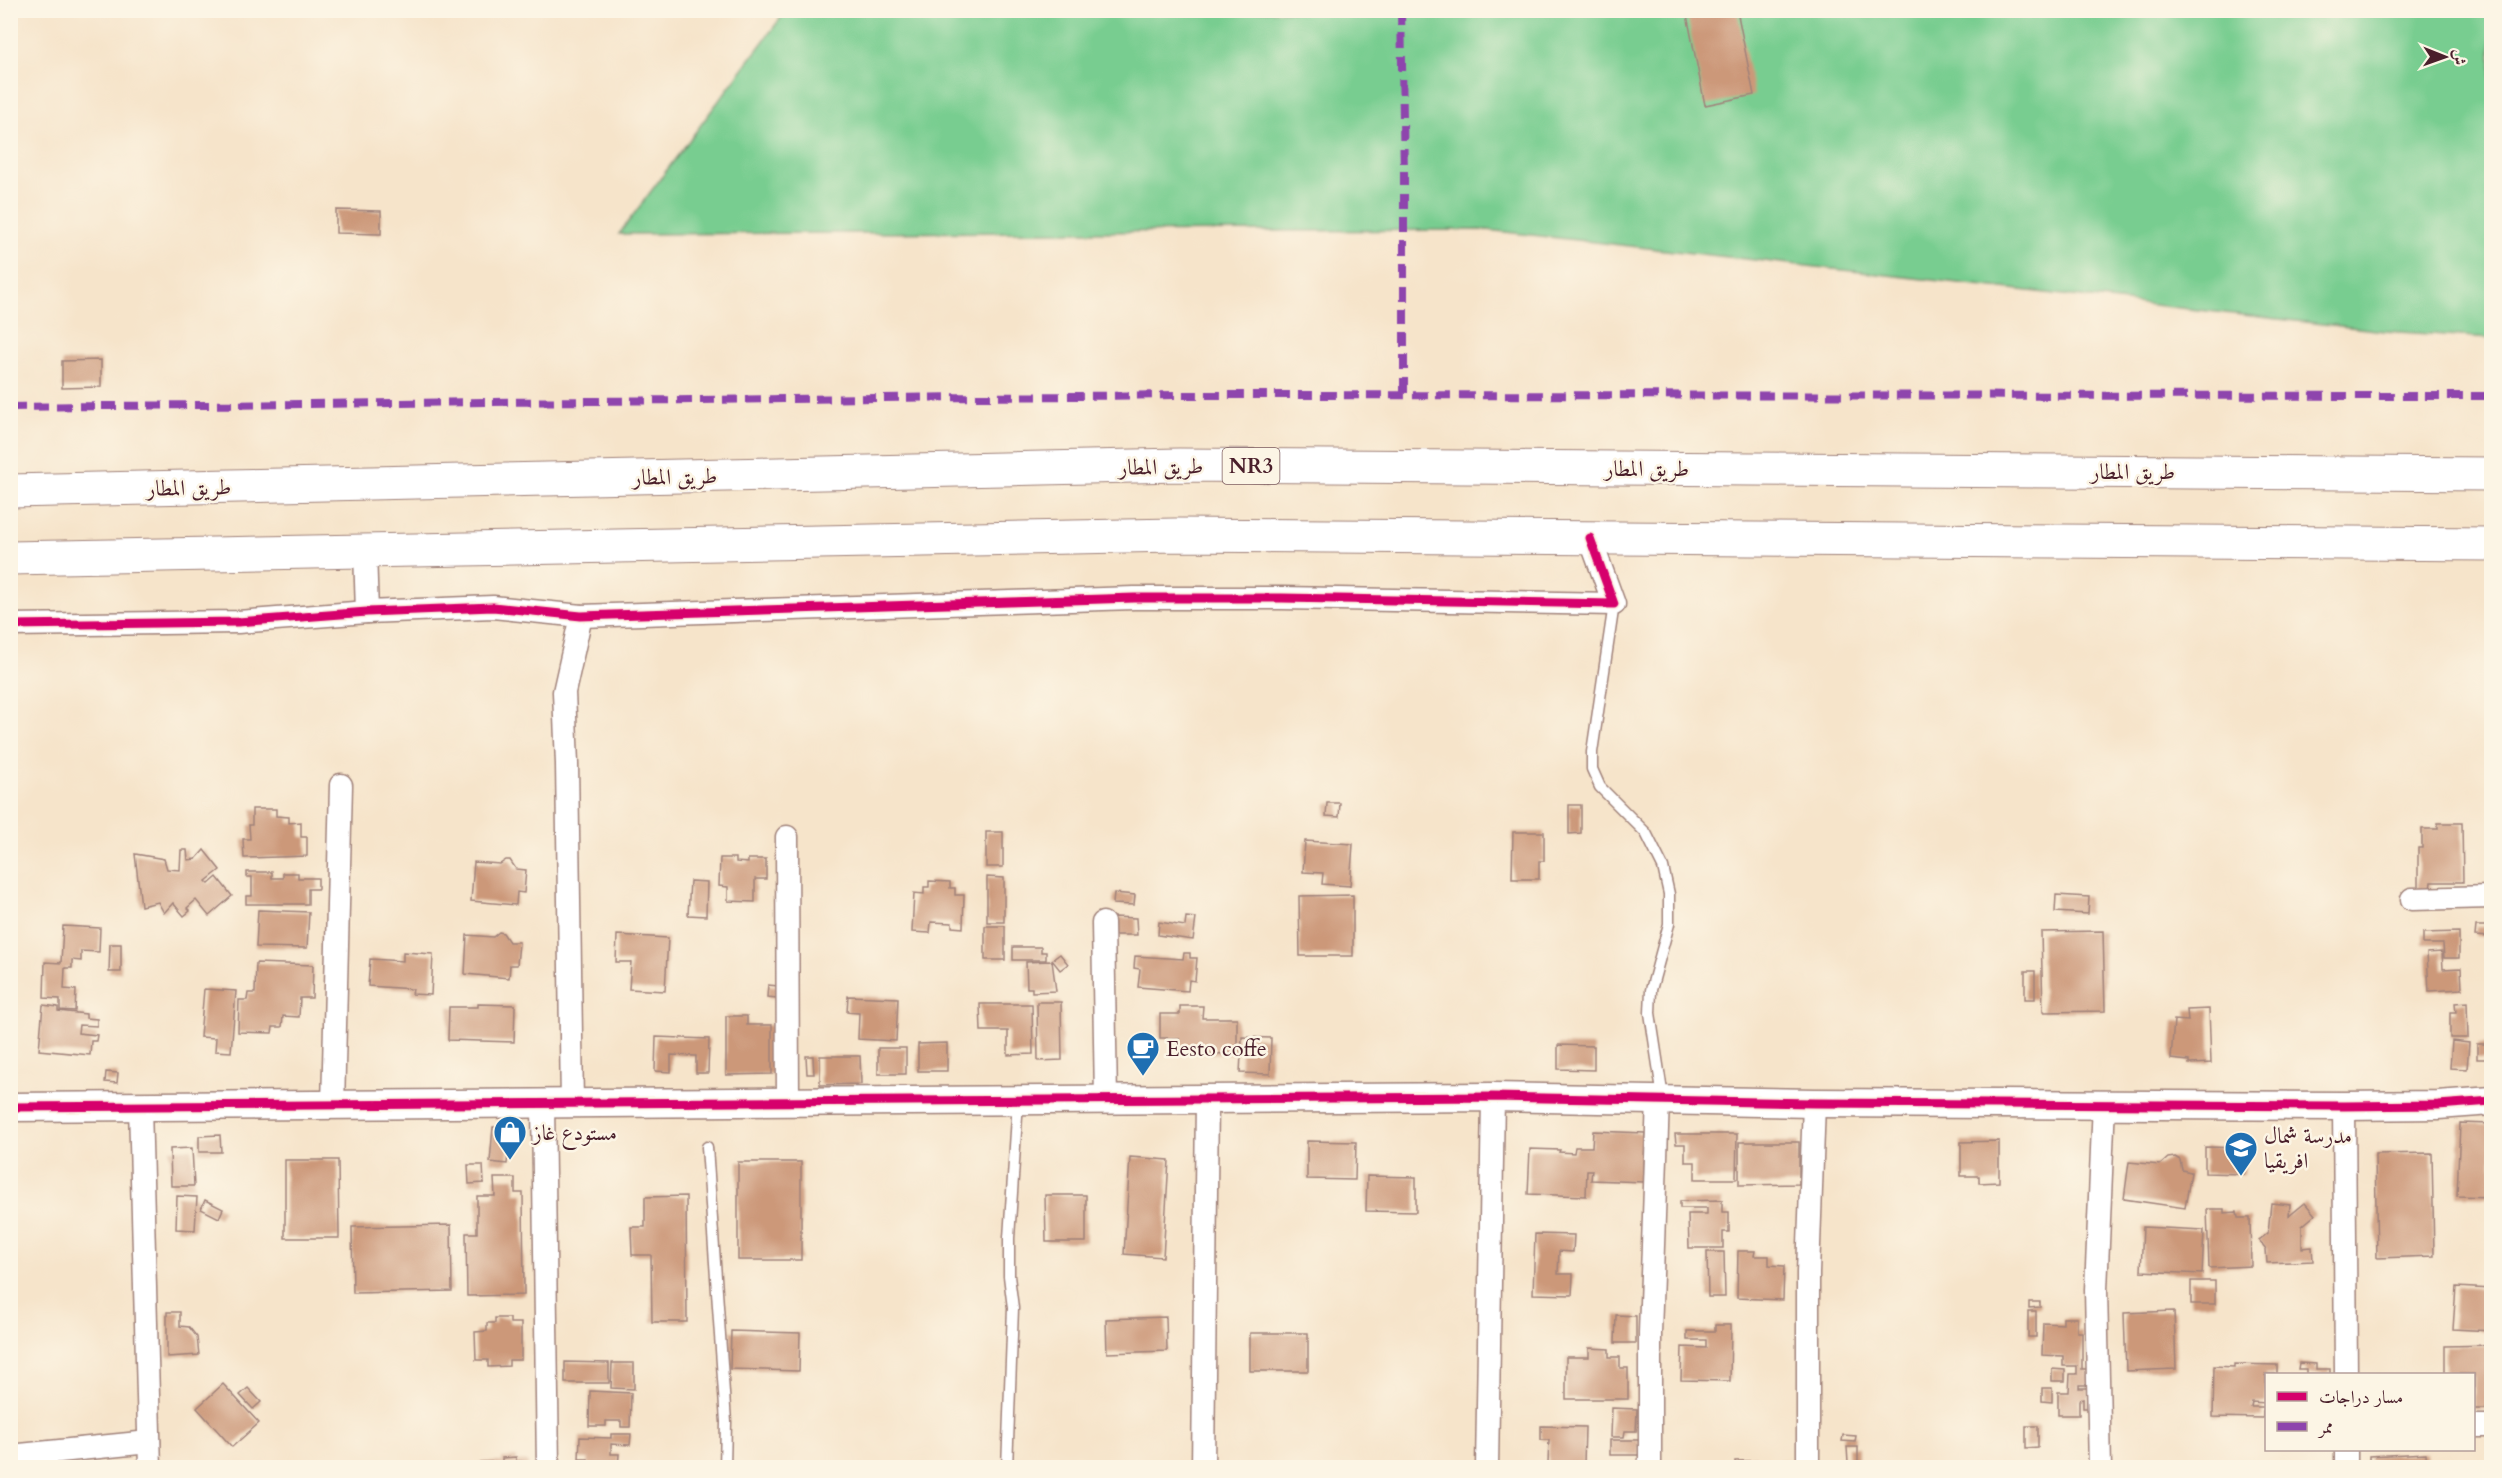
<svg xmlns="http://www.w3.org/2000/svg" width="2502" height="1478" font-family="Cardo,Amiri,serif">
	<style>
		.green { fill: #78cd90; stroke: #61765e; stroke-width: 1.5 }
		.building { fill: #cc9879 }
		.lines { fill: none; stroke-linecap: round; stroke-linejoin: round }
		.service-casing { stroke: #a0827a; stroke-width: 13 }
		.minor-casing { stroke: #a0827a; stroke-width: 25 }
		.tertiary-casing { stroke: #a0827a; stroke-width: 31 }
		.trunk-casing { stroke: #a0827a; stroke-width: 35 }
		.service { stroke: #fff; stroke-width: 10 }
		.minor { stroke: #fff; stroke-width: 22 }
		.tertiary { stroke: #fff; stroke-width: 28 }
		.trunk { stroke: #fff; stroke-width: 33 }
		.quiet { stroke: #8e44ad; stroke-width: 8; stroke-dasharray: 15 8; stroke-linecap: butt }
		.cycleway-casing { stroke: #fcf5e5; stroke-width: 13 }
		.cycleway { stroke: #d6006c; stroke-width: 9 }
		.labels { text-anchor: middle; stroke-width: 5; stroke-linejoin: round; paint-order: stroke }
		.shield { fill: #fcf5e5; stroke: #7f5f63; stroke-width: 1.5 }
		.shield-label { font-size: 21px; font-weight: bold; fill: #4a1f2b }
		.street-label { font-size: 22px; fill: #4a1f2b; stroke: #fcf5e5 }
		.poi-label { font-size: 22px; fill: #4a1f2b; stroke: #fcf5e5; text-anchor: start }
	</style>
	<rect width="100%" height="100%" fill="#fcf5e5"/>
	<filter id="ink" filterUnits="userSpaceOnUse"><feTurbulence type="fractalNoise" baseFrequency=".0167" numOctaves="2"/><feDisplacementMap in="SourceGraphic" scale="12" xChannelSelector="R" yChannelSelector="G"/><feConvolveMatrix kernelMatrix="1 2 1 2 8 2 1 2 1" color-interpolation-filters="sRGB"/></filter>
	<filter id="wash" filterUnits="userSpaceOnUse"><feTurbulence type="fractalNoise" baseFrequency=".008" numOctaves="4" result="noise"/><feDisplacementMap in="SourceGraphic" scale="24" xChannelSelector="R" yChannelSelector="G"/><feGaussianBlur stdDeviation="1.35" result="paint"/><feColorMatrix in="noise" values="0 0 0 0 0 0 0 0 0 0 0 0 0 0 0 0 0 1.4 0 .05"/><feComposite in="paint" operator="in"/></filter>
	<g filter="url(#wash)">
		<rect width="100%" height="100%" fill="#f6e4ca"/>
		<path class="green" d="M786 11H2491V338L2385 331 1487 230 619 234Z"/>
		<g id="blocks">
			<g class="building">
				<path d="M1686 10H1737L1754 95 1705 105Z"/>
				<path d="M336 210 381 211V234L336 233Z"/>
				<path d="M101 360V387L62 388V361Z"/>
				<path d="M1327 803H1340L1339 817 1326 816Z"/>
				<path d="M1569 805H1581V833L1569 834Z"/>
				<path d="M252 809H276V816L289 817V823L301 822V837H307V856L244 858 243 839H250L249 825H252Z"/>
				<path d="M2438 823H2462L2463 882H2431L2430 890H2418V848H2422V829H2438Z"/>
				<rect x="986" y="832" width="17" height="35"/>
				<path d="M1513 832H1544V861H1539V879H1512Z"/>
				<path d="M1305 841 1353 844 1350 886 1322 884 1323 873 1303 872Z"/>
				<path d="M181 850H187L188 860 196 859 204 850 220 870 206 881 209 884 217 877 232 896 209 916 196 900 187 908 190 911 184 916 173 903 164 913 158 902 141 906 135 854 164 859 167 869 180 870Z"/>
				<path d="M720 858H736V862L748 863V859H766V879H755V902L728 901V887L719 886Z"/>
				<path d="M506 860H510L516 869 526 870 524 893 517 892 516 905 471 901 474 862 500 864Z"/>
				<path d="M247 872H272V878H283V873H298V878H318V889H308V904H246V896H252V877H247Z"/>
				<path d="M987 877 1004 878V922H987Z"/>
				<path d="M690 881 707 882 706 916 688 915Z"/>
				<path d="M929 881 950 882V888H955V895H964L963 928 952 927V923L931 922 930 933 912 932 914 893 924 894V887H929Z"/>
				<path d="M1114 893 1135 895 1134 905 1113 904Z"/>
				<path d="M1353 895V956H1300L1299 896Z"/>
				<path d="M2056 895 2089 897 2088 914 2055 912Z"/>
				<path d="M258 910 309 912 307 948 256 947Z"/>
				<path d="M1113 917 1136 918 1137 935H1113Z"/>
				<path d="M1186 917 1196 918 1193 940 1158 935 1159 922 1185 926Z"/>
				<path d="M63 926 100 928 99 952 81 951V961L72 960V968H65L64 989 76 990 75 1011 60 1010V999L44 998 45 962 61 963Z"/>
				<rect x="985" y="926" width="20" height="34"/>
				<path d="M2476 926H2492V937L2475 936Z"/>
				<path d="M2103 931 2105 1011 2043 1012 2041 932Z"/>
				<path d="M499 932 503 933 509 942H519L517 965H510L509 978 465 974 467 935 493 937Z"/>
				<path d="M2459 932V958H2444L2443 944H2423V933Z"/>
				<path d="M617 935 668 938 665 991 629 989 631 962H616Z"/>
				<path d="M110 944H121V972H109Z"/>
				<path d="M1013 947H1041V952H1046V960H1013Z"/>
				<path d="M403 952 433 954 431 995 412 994 413 989 368 986 370 959 403 961Z"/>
				<path d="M2442 952 2443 969 2461 968 2462 989 2429 991 2427 953Z"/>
				<path d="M1184 953H1190V958H1197L1195 981 1189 980 1188 991 1138 987 1140 969 1134 968 1135 956 1183 959Z"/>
				<path d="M1060 954 1068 964 1060 970 1052 960Z"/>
				<path d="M1052 961 1056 991 1032 992V988H1027L1026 962Z"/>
				<path d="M256 963 313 965 312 998H300L299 1017 283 1016 282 1027H273L272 1033 238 1032 239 1000H247L248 993H255Z"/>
				<rect x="2025" y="971" width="10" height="28"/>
				<path d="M768 985 778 986 777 998 767 997Z"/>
				<path d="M204 989 236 991 231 1052 215 1051 216 1038 200 1037Z"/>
				<path d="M848 996 898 998 896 1041 858 1039 859 1013 847 1012Z"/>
				<path d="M1037 1002H1061L1062 1060 1038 1061Z"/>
				<path d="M2467 1002 2468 1038H2450V1012H2456L2455 1003Z"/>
				<path d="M478 1004 515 1005 514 1042 448 1040 449 1007H478Z"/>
				<path d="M980 1004H1032L1033 1054 1008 1055V1031H981Z"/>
				<path d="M43 1005 58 1007V1011L86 1014V1018L97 1019V1026L79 1025 78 1033 97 1035 96 1041H91L90 1055 39 1050Z"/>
				<path d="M1180 1006H1203L1202 1018H1237V1054L1179 1053V1038H1160V1014H1180Z"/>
				<path d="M2209 1009 2211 1063 2189 1064V1061L2171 1059 2174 1020 2188 1021 2187 1010Z"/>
				<path d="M726 1016H747V1025H772V1074L726 1075Z"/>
				<path d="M656 1037 709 1039 708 1073H696V1056L671 1055V1072L655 1071Z"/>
				<path d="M1242 1037 1271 1038 1270 1074 1240 1073Z"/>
				<path d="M2452 1041 2469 1043 2467 1069 2450 1068Z"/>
				<path d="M947 1043V1071H918V1044Z"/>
				<rect x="2477" y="1044" width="15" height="15"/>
				<path d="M1558 1045 1594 1046V1070L1558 1069Z"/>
				<rect x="878" y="1048" width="28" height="26"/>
				<path d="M806 1056H813L814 1074H807Z"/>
				<path d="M820 1056H860L861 1084 820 1085Z"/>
				<path d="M106 1072 118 1073 117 1083 105 1082Z"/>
				<path d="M2460 1123 2492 1124V1197L2457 1196Z"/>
				<path d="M493 1127 514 1128 513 1143H509L507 1164 490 1162Z"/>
				<path d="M1593 1131 1645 1133 1644 1182 1591 1180 1592 1170H1587L1586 1196 1528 1194 1530 1149 1560 1150 1559 1152 1574 1153 1575 1147H1592Z"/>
				<path d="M1675 1134H1737L1736 1179H1695V1162H1685V1144H1676Z"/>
				<path d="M220 1135 221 1152H199V1136Z"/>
				<path d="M1307 1141 1356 1142 1355 1180 1307 1179Z"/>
				<path d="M1999 1141V1182L1979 1183V1176H1961V1142Z"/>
				<path d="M1739 1142H1799V1184L1739 1185Z"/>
				<path d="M2205 1147 2245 1148 2244 1174 2205 1173Z"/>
				<path d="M192 1148 194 1186H171L170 1149Z"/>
				<path d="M2432 1153 2434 1256 2377 1258 2375 1154Z"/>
				<path d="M1130 1157 1169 1160 1163 1257 1124 1254Z"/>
				<path d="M2175 1157 2180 1160 2182 1170 2191 1172 2185 1208 2124 1199 2129 1162 2160 1165 2168 1158Z"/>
				<path d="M285 1160H338L339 1238H285Z"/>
				<rect x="738" y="1162" width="63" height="98"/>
				<path d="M468 1165H483L484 1183 469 1184Z"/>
				<path d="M1367 1176 1416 1177V1212L1366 1211Z"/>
				<path d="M494 1178H515V1193H523L524 1295 467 1296 466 1233H477V1196H495Z"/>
				<path d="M1045 1195H1086V1242H1046Z"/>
				<path d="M177 1196 197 1197 195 1230 176 1229Z"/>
				<path d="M686 1196 687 1322H652L651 1255H632L631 1227H645V1197Z"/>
				<path d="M205 1200 223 1209 219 1218 201 1209Z"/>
				<path d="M1722 1200V1212H1729V1232H1723V1248H1689L1688 1214H1707V1208H1680V1201Z"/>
				<path d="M2271 1203 2290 1205 2289 1216 2305 1203 2315 1215 2302 1226V1248L2312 1247 2313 1261 2267 1263 2266 1249 2259 1240 2268 1233Z"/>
				<path d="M2207 1209H2224V1213L2237 1212 2238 1218H2250L2251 1266 2209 1268Z"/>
				<path d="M451 1225 452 1291 353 1293 352 1227Z"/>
				<path d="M2143 1227 2204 1230 2202 1274 2141 1271Z"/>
				<path d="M1535 1234 1574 1235 1573 1252 1559 1251 1558 1274H1573L1572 1295 1533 1294Z"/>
				<path d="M1738 1251H1755L1754 1256H1769V1265L1784 1266 1783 1300 1737 1298Z"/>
				<path d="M1707 1252H1724L1725 1297H1708Z"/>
				<rect x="2191" y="1281" width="24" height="23"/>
				<path d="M2456 1287 2492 1289V1331L2453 1329Z"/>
				<path d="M2029 1302H2040V1307L2029 1308Z"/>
				<rect x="2028" y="1311" width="8" height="26"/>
				<path d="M2174 1311 2176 1369 2126 1371 2124 1313Z"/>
				<path d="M167 1312H180V1326L189 1327 197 1337 199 1355 167 1357Z"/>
				<path d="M1616 1315 1636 1316V1343H1615Z"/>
				<path d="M1166 1317 1167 1351 1107 1353 1106 1319Z"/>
				<path d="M495 1318H510V1323H521V1360H509V1366L488 1367V1360H476L475 1332 487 1331V1323H495Z"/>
				<path d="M2063 1318H2077V1332H2082V1369H2089V1385H2079V1388H2089V1408H2083V1399L2079 1400V1415H2058V1392H2069L2070 1374H2077V1366H2063V1356L2042 1355 2043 1323 2063 1324Z"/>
				<path d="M1715 1325H1731L1730 1381 1681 1380 1682 1347 1706 1348V1340H1687V1331H1715Z"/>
				<path d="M731 1331 800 1333 799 1371 730 1369Z"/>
				<rect x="1250" y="1333" width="58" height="38"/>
				<path d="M2492 1345V1409H2474V1374H2445V1346Z"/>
				<path d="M1589 1348 1609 1349V1357H1620V1368H1628V1399H1566V1357H1589Z"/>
				<path d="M565 1362 609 1363V1383H565Z"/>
				<path d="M612 1363H634V1389L611 1388Z"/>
				<path d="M2299 1363 2316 1364V1369H2330V1374H2306V1369H2298Z"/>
				<path d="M2234 1364 2277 1365V1374H2266V1403L2252 1402 2251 1407H2263V1418L2213 1417 2214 1366 2234 1367Z"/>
				<path d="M2052 1369 2065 1370V1381H2052Z"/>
				<path d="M223 1384 259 1423 232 1447 197 1408Z"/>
				<path d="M248 1388 261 1402 253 1409 240 1395Z"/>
				<path d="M2042 1388H2052V1402L2042 1401Z"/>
				<path d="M590 1391 631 1393 630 1427H621V1421H606V1426H589Z"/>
				<path d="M1612 1408 1637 1409 1636 1431H1625L1624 1437H1611Z"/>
				<path d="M1541 1426 1585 1427 1584 1464 1548 1463 1549 1440H1541Z"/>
				<path d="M2026 1426H2038V1447L2026 1448Z"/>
				<path d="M611 1434H631L630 1445 611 1444V1454H619L618 1468H587L588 1459H579L580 1437 611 1438Z"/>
				<path d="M1843 1435 1856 1436 1855 1442 1842 1441Z"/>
				<rect x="1610" y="1440" width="29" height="15"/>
				<path d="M1847 1447H1858V1463H1848Z"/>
				<path d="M2426 1453 2427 1468H2369V1456Z"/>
				<path d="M516 1457V1461L528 1462V1468H480V1462H502V1458Z"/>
				<path d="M1788 1460V1468H1735V1461Z"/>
			</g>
		</g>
	</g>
	<g filter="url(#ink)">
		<use href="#blocks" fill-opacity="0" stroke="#a0827a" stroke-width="1.5"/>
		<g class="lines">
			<g class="service-casing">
				<g id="service">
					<path d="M1614 604 1592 752V769L1600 787 1646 833 1663 867 1669 894V924L1651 990 1650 1013 1663 1098"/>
					<path d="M707 1147 726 1422 725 1468"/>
					<path d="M1007 1468 1013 1308 1009 1276V1238L1018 1101"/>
				</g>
			</g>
			<g class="minor-casing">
				<g id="minor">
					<path d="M365 551 367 612"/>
					<path d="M10 625 238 622 367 612 493 607 581 616 1134 598H1282L1614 604 1590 538"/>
					<path d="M787 837 788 1102"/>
					<path d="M2412 899 2492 897"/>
					<path d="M1103 923 1106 1100"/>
					<path d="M543 1104 548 1468"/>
					<path d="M572 1104 567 764 564 692 581 616"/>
					<path d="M333 1106 341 785"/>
					<path d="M2344 1106 2346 1374"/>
					<path d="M140 1107 150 1468"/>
					<path d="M2474 1426H2492"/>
					<path d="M2346 1450V1468"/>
					<path d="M10 1456 149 1442"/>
					<path d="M1203 1468 1207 1099"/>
					<path d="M1487 1468 1493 1097"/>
					<path d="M1650 1468V1333L1658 1099"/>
					<path d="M1808 1468V1273L1814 1103"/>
					<path d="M2100 1468 2096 1290 2104 1103"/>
				</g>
			</g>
			<g class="tertiary-casing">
				<path id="tertiary" d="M10 1107 1493 1097 1814 1103 2344 1106 2438 1105 2492 1101"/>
			</g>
			<g class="trunk-casing">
				<g id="trunk">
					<path d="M10 491 1179 465 2492 474"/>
					<path d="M10 558 1175 535 2492 544"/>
				</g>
			</g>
			<use href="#service" class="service"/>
			<use href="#minor" class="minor"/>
			<use href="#tertiary" class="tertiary"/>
			<use href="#trunk" class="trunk"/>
			<g class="quiet">
				<path d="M1401 10 1404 173V395"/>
				<path d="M10 407 1175 395 2492 396"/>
			</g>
			<g class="cycleway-casing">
				<g id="cycleway">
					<path d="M10 625 238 622 367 612 493 607 581 616 1134 598H1282L1614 604 1590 538"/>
					<path d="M10 1107 1493 1097 1814 1103 2344 1106 2438 1105 2492 1101"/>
				</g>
			</g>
			<use href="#cycleway" class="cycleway"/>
		</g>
	</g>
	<defs>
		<g id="cafe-pin" transform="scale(1.725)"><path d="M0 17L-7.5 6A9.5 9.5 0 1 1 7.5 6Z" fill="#1f6fb2" stroke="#fcf5e5"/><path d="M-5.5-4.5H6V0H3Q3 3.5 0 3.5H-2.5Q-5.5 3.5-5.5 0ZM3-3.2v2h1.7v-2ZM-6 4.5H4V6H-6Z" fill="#fff"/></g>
		<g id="shop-pin" transform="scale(1.725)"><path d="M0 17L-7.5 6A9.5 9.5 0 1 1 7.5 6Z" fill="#1f6fb2" stroke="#fcf5e5"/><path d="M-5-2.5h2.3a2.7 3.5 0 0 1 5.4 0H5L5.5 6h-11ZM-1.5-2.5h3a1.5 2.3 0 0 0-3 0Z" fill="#fff"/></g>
		<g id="school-pin" transform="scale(1.725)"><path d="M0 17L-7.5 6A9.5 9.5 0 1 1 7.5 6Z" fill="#1f6fb2" stroke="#fcf5e5"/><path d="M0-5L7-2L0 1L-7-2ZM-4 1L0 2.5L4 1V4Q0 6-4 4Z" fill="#fff"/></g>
	</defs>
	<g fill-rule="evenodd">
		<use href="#cafe-pin" x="1143" y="1048"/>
		<use href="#shop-pin" x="510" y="1132"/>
		<use href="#school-pin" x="2241" y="1148"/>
	</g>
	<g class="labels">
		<rect class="shield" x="1222.5" y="448" width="57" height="36" rx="4.5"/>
		<g class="shield-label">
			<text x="1251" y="473">NR3</text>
		</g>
		<g class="street-label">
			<text transform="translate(1161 466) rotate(-1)" y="8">طريق المطار</text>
			<text x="1647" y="476">طريق المطار</text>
			<text x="2133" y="479">طريق المطار</text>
			<text transform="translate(675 476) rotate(-1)" y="8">طريق المطار</text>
			<text transform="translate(189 487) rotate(-1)" y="8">طريق المطار</text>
		</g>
		<g class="poi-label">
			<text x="1166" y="1056">Eesto coffe</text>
			<text x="533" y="1140">مستودع غاز</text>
			<text x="2264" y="1143">مدرسة شمال<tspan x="2264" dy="25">افريقيا</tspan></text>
		</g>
	</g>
	<rect width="2502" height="1478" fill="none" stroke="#fcf5e5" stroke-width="36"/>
	<rect x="2265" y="1373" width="210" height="78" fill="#fcf5e5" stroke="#b59f9b" stroke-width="1.5"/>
	<rect x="2277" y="1392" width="30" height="9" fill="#d6006c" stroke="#b59f9b" stroke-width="1.5"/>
	<text x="2319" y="1403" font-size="18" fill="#4a1f2b">مسار دراجات</text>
	<rect x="2277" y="1422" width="30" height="9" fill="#8e44ad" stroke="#b59f9b" stroke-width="1.5"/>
	<text x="2319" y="1433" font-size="18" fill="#4a1f2b">ممر</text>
	<g transform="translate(2445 57) rotate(91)" stroke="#fcf5e5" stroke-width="4.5" paint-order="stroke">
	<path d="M0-4.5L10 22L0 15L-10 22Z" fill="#4a1f2b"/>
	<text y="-9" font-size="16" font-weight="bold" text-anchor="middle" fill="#4a1f2b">ش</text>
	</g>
</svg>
